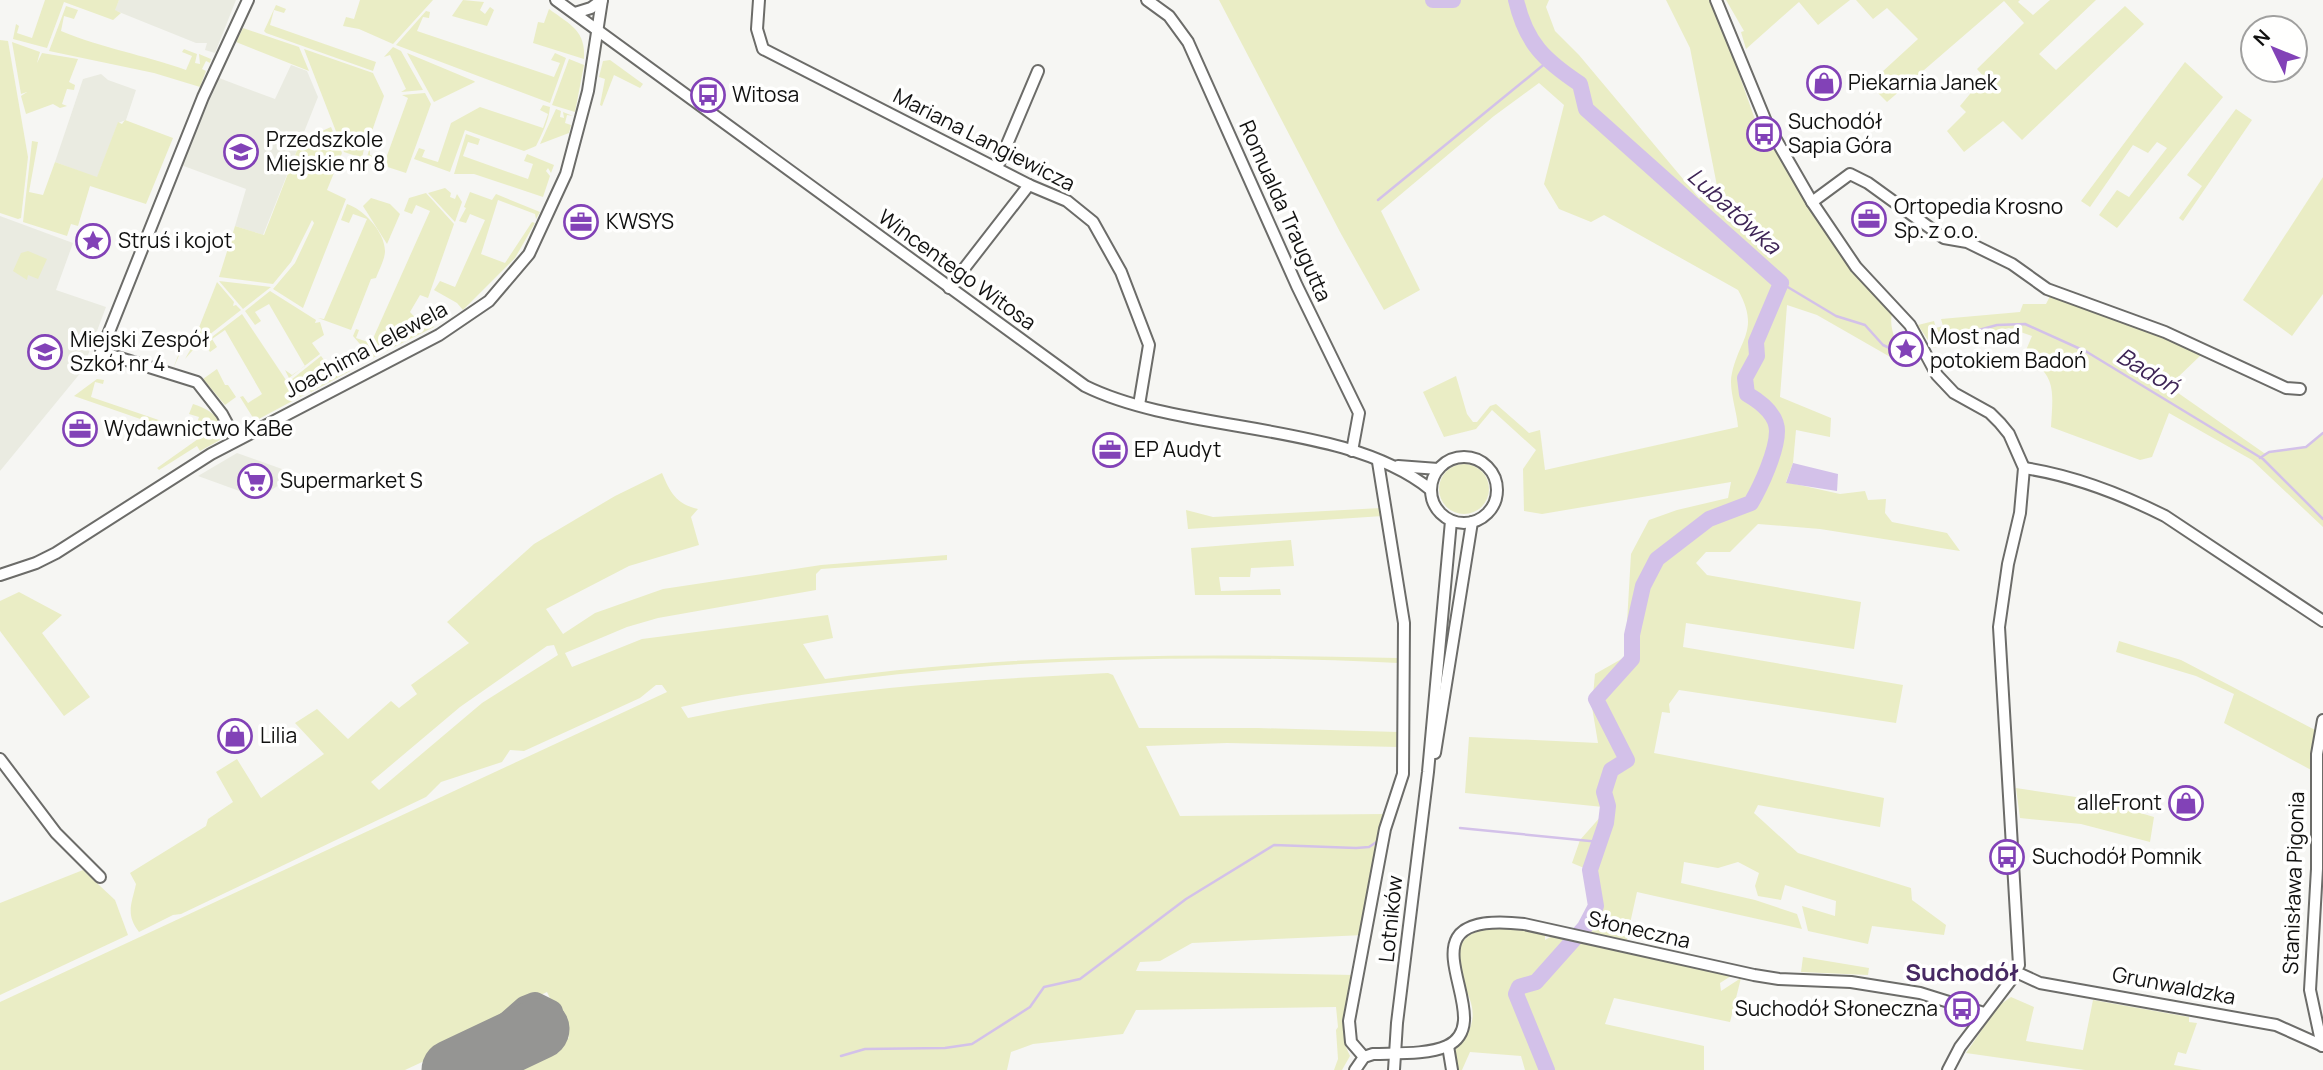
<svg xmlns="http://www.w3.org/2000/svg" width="2323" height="1070" font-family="Manrope,sans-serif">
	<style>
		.built { fill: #eaebe1 }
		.green { fill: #eaedc5; fill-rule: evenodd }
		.water { fill: #d3c1e9 }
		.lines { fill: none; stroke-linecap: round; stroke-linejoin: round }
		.stream { stroke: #d3c1e9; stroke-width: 2.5 }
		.river { stroke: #d3c1e9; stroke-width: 16 }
		.taxiway { stroke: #959593; stroke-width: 24 }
		.runway { stroke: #959593; stroke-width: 61 }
		.minor-casing { stroke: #6c6c69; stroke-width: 14 }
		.minor { stroke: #fff; stroke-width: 10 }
		.labels { text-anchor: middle; stroke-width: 7; stroke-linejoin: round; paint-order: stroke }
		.poi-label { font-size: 21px; fill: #111110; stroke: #fffffe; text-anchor: start }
		.street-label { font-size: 21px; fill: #111110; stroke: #fffffe }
		.water-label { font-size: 23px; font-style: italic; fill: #3e2556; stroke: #fffffe }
		.quarter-label { font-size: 24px; font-weight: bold; fill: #472963; stroke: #fffffe }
	</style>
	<rect width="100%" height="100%" fill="#f6f6f3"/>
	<g class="built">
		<path d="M119 0H236L215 53 205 50 207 43H196L114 10Z"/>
		<path d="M291 65 307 71 318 97 263 235 235 226 246 189 181 165 219 78 275 99Z"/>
		<path d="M101 74 108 80 136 90 126 120 118 123 97 178 55 162 83 79Z"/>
		<path d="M0 216 73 243 56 290 106 307 82 371 0 471Z"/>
		<path d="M237 453 296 474 259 498 198 476Z"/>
	</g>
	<g class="green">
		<path d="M45 0H119L115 10 121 13 113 20 64 2 47 48 13 39 16 24 19 26 17 33 32 38Z"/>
		<path d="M360 0H433L393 44 359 29 343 26 346 17 354 19Z"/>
		<path d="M463 0 484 2 480 10 485 14 490 7 494 10 487 26 452 16Z"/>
		<path d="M1219 0H1549L1546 7 1555 31 1579 55 1699 198 1717 186 1690 48 1666 0H1713L1758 128 1770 151 1773 149 1783 160 1853 271 1892 314C1888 331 1900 344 1899 362L1817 315 1787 305 1780 397 1831 418 1830 437 1796 430 1793 463 1786 482 1840 494 1865 491 1868 500 1886 499 1885 513 1892 522 1947 533 1960 551 1820 529 1758 524 1730 552H1706L1696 563 1707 575 1861 602 1854 649 1686 623 1683 647 1903 685 1896 723 1679 690 1669 704 1670 713 1662 712 1654 753 1884 798 1880 827 1758 805 1754 813 1798 853 1911 888 1912 900 1946 925 1944 935 1872 926 1868 944 1808 931 1802 906 1835 916 1836 901 1785 885 1781 900 1758 896 1755 886 1759 873 1738 862 1718 868 1684 862 1681 883 1755 900 1797 914 1802 929 1637 892 1627 937 1629 953 1726 973 1731 976 1720 983 1721 991 1741 978 1730 1022 1614 998 1605 1024 1704 1046V1070H1525L1521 1056 1470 1052 1462 1070H1455L1456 1049C1463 1040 1470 1033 1472 1021 1476 1002 1462 987 1459 969 1449 916 1515 927 1545 934V940L1552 936 1569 941 1576 935 1594 905 1589 870 1572 863 1580 840 1602 815 1603 807 1465 793 1469 737 1598 743 1592 707 1595 674 1625 657 1631 554 1649 520 1677 510 1728 498 1731 482 1542 514 1524 511 1523 469 1536 450 1492 410 1476 429 1444 437 1423 392 1456 376 1467 414 1473 422H1477L1490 406 1496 404 1529 433 1540 430 1545 470 1738 427C1737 411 1728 388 1732 373 1740 338 1760 330 1738 290L1604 215 1591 222 1559 209 1544 184 1564 105 1539 83 1494 116 1381 211 1420 290 1384 310 1340 232Z"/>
		<path d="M1726 0H1850L1818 25 1799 2 1746 49 1741 32 1744 31Z"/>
		<path d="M1856 0H2020L2018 2 2033 15 2050 0H2096L2039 54 2056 70 2125 6 2144 24 2022 140 2003 121 1964 152 1947 131 1966 112 1960 106 1984 77 1977 69 2024 23 2004 1 1887 102 1869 84 1918 39 1887 8 1873 19Z"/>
		<path d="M276 5 286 9 284 13 274 10 270 25 376 62 373 71 266 33 264 31Z"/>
		<path d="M66 6 78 10 74 19 64 16 61 31C105 49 141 54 186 70L192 56 182 52 184 49 197 54 195 63 200 64 199 54 211 59 210 63 206 61 202 69 206 71 200 87 154 73 49 51Z"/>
		<path d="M549 9C571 25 586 31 584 59L533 43 538 22 544 23Z"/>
		<path d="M426 11 430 12 429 18 423 17 417 31 554 77 560 63 551 60 555 53 566 58 550 103 396 45Z"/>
		<path d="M243 28 299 47 309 71 236 42Z"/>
		<path d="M0 40 8 41 28 157 21 218 18 219 0 213Z"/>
		<path d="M12 42 40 52 37 63 42 53 78 59 69 82 75 85 74 90 67 89 62 104 67 106 60 108 53 104 26 114 21 96 27 92 21 94Z"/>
		<path d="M393 47 401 51 423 90 401 92 406 89 390 55 384 57Z"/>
		<path d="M304 49 373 73 384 96 369 140H366L362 158 344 152Z"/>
		<path d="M407 53 474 81 475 82 434 102Z"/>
		<path d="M569 59 584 65 575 112 552 105Z"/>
		<path d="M610 60 643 84 640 88 614 75 602 106 600 105 605 79 599 77 603 61Z"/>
		<path d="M2185 62 2223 97 2117 228 2099 215 2117 190 2129 197 2167 148 2157 142 2148 153 2133 145 2090 207 2081 201Z"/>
		<path d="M425 93 431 104 406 173 366 160 370 147V155L385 161 408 98 402 95Z"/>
		<path d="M543 105 550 107C549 120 542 134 536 146L524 151 465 130 450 172 414 159 419 148 425 150 422 157 438 162 451 123 480 107 543 128 548 114 540 110Z"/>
		<path d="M556 109 561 111 560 117 564 118 563 112 573 116 567 115 565 123 571 125 569 133 540 144Z"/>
		<path d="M2236 109 2252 120 2183 221 2179 218 2202 186 2187 175Z"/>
		<path d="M125 120 173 138 146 204 90 186 78 226 71 224 67 236 23 222 32 141 38 142 29 192 43 195 55 162 97 177 118 122 122 124Z"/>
		<path d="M331 127 342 153 327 190 346 199 303 308 273 289 295 263 314 223 312 220 291 262 273 284 219 277 235 226 264 235 301 140Z"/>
		<path d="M466 134 480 139 478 145 468 142 463 156 528 179 533 164 524 161 527 154 554 165 551 173 548 168 546 171 550 176 543 197 474 174H454Z"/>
		<path d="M2323 177V294L2292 336 2243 300Z"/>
		<path d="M445 188 451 193 450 197 455 199 457 194 462 202 455 222 428 193Z"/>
		<path d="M470 192 492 200 496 194 540 212 536 219 535 214 498 200 481 254 505 263 532 222 535 223 515 258 463 310 457 303 434 290 440 281 455 287 485 220 470 214 466 223 459 221 466 208 464 207Z"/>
		<path d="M426 193 454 224 428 298 420 295 410 312 424 327 430 324 434 327 372 358 353 336 356 329 359 330 356 338 371 343 430 211 416 205 412 214 404 211 409 198Z"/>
		<path d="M371 198 390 204 400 214 387 244 363 206Z"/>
		<path d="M347 204C363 209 385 232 385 251 385 259 379 270 376 278L371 279 351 330 318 318 324 319 367 219 353 214 349 223 341 220Z"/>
		<path d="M28 251 47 259 38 279 28 275 27 280 13 271 21 253Z"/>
		<path d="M219 281 271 287 243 309Z"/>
		<path d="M217 282 234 302 233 306 236 305 241 310 200 342 185 359 193 345 185 342 173 369 185 337 194 340Z"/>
		<path d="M270 291 316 320 315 323 320 322 324 335 312 343 320 354 289 378 285 370 292 375 305 366 269 304 255 312 261 321 255 325 245 311Z"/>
		<path d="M2051 294 2162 336 2201 355 2176 379 2171 388 2264 453 2306 447 2323 433V527L2252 460 2169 413 2152 457 2140 460 2051 427C2053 390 2057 376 2024 355L2032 336 2009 328 1933 348 1918 325 1934 321 1936 328 1943 326 1941 319 2020 312 2023 304H2046Z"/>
		<path d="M242 314 298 398 255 421 240 397 243 396 248 403 262 394 225 330 212 339 217 347 210 352 204 343Z"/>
		<path d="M321 356 333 372 346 366 350 371 311 392 307 385 302 387 304 395 300 397 295 387 301 384 299 382 294 386 291 380Z"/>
		<path d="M217 369 225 385H228L236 397 225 405 203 379Z"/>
		<path d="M97 379 104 380 103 384 95 382 91 397 194 432 199 417 189 414 193 404C205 408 216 413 221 424L216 428 224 429 216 433 220 440 200 451 197 446 159 470 157 468 198 439 74 396Z"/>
		<circle cx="1464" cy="489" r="25"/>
		<path d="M662 473C670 492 676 504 698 509L691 517 699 545 629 566 546 609 563 634 595 613 663 589 821 565 947 555V560L821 569 816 574V590L658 618 627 627 565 653 572 667 642 639 828 615 833 638 803 644 825 679C1014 653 1207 653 1398 658V663C1211 654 1013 657 827 683 779 690 729 695 681 707L688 718C826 689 967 680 1108 673L1113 675 1139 728H1258L1398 732V747L1227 743 1146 746 1180 816 1385 814 1364 935 1192 943 1160 961 1140 962 1136 971 1356 975 1349 1042 1345 1045 1350 1056 1342 1070H1334L1338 1059 1336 1030 1338 1027 1336 1007 1136 1010 1123 1034 1033 1044 1011 1052 1007 1070H500L569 1038 547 992 511 1009 480 1035 405 1070H0V1002L667 692 662 685H656L640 698 524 751 510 750 502 762 441 782 426 797 181 914 173 915 139 932C125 914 132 903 136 884L130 873 206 826 208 819 233 802 216 772 237 759 261 798 324 754 295 723 317 709 348 739 391 701 399 708 417 694 411 685 469 643 447 622 534 544 615 496ZM554 645 558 655 482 703 379 790 371 782 460 707 547 646Z"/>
		<path d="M1381 508 1383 516 1188 529 1186 510 1213 517Z"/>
		<path d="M1291 540 1294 566 1251 568 1250 577H1219L1221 591 1280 589 1281 595H1195L1191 548Z"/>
		<path d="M19 592 62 615 42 633 90 697 64 716 0 631V601Z"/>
		<path d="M2119 641 2181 660 2317 731 2313 771 2224 723 2234 694 2196 676 2116 652Z"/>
		<path d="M2016 788 2096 800 2154 817 2150 842 2081 824 2020 818Z"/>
		<path d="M83 870 115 900 128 935 0 995V903Z"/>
		<path d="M1803 957 1869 968 1868 975 1801 972Z"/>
		<path d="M2011 997 2034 1007 2026 1041 2083 1050 2093 1000 2189 1017V1022L2197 1023 2186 1054 2178 1052 2174 1065 2202 1070H2085L1966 1053 1998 1006Z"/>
	</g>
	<path class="water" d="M1793 463 1838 474 1837 491 1786 483Z"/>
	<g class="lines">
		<g class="stream">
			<path d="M1378 200 1547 62"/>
			<path d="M1781 283 1836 316 1865 325 1883 345 1898 352 1918 346"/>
			<path d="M1924 345 1997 325 2025 324 2087 352 2263 459 2323 519"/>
			<path d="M2260 458 2269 452 2306 447 2323 433"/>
			<path d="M1460 828 1600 842"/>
			<path d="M841 1056 865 1049 945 1048 972 1044 1030 1007 1044 987 1080 979 1186 899 1274 845 1356 848 1369 847 1378 841"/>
		</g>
		<g class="river">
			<path d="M1433 0H1453"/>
			<path d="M1516 0C1526 43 1544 60 1580 84L1586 109 1781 283 1756 342 1757 356 1745 378 1747 394C1759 401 1777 414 1777 431 1777 451 1761 486 1751 503L1709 519 1657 559 1643 586 1632 635V659L1596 699 1627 760 1611 770 1604 792 1608 806 1606 823 1590 870 1596 906 1585 927 1536 982 1519 987 1516 994 1547 1070"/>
		</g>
		<path class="taxiway" d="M458 1067 525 1008 535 1004 551 1012 556 1033 550 1041 497 1049"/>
		<path class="runway" d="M452 1070 539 1029"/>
		<g class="minor-casing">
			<g id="minor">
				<path d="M556 0 1085 386C1184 435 1345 420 1431 490"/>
				<path d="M759 0 757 29 763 49 1029 185 1067 201 1093 222 1121 272 1149 345 1139 405"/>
				<path d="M1147 0 1169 16 1188 42 1297 286 1359 413 1352 451"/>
				<path d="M1716 0 1767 124 1812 202 1856 267 1910 325 1937 375 1954 393 1990 413 2000 423 2009 434 2024 468 2020 513 2008 564 1999 627 2019 965 2011 980 1960 1047 1948 1070"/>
				<path d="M575 13 591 8 602 0"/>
				<path d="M997 168 1038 71"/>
				<path d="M1812 202 1850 174 1868 183 1944 238 1967 242 2012 264 2047 289 2165 332 2286 388 2300 389"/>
				<path d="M949 288 1029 185"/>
				<path d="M236 440 222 414 197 382 101 352 203 97 248 0"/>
				<circle cx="1464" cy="490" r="33"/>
				<path d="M1398 466 1438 469"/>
				<path d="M2024 468C2071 475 2123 495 2165 516L2323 621"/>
				<path d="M0 575 36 563 56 553 211 454 439 335 489 301 529 254 566 174 588 91 602 0"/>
				<path d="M1435 753 1472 522"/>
				<path d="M0 759 56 833 100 877"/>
				<path d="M2016 972 2040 983 2276 1025 2323 1046"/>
				<path d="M1448 1046 1452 1070"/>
				<path d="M2322 1046 2310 990 2317 869V754L2323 720"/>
				<path d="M1364 1057 1351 1042 1349 1021 1385 829 1403 774 1404 623 1378 462"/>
				<path d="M1355 1070 1364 1057 1373 1054C1395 1053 1427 1055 1447 1046 1505 1019 1385 908 1524 924L1754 975 1779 979 1851 982 1920 993 1984 1013"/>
				<path d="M1394 1070 1397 1023 1428 772 1451 521"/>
			</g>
		</g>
		<use href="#minor" class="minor"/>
	</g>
	<defs>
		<g id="shop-ring" transform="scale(1.75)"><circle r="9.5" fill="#fffffe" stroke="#8242b7" stroke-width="1.5"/><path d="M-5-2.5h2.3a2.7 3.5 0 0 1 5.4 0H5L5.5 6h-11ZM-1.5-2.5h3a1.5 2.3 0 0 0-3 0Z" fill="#8242b7"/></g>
		<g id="bus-ring" transform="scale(1.75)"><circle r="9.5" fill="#fffffe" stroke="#8242b7" stroke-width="1.5"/><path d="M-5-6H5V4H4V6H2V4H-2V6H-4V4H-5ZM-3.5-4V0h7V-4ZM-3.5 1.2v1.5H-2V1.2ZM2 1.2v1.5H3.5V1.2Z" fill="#8242b7"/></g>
		<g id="school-ring" transform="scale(1.75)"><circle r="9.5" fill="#fffffe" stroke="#8242b7" stroke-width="1.5"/><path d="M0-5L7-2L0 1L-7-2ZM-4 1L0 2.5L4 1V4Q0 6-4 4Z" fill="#8242b7"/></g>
		<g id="office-ring" transform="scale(1.75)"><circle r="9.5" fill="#fffffe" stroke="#8242b7" stroke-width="1.5"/><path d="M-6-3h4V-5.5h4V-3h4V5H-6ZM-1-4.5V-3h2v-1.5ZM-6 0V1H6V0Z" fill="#8242b7"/></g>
		<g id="sight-ring" transform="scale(1.75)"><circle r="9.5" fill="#fffffe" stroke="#8242b7" stroke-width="1.5"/><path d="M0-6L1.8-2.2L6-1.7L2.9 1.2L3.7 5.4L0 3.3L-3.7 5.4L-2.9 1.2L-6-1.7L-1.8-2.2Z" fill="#8242b7"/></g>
		<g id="supermarket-ring" transform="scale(1.75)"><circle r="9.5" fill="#fffffe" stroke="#8242b7" stroke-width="1.5"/><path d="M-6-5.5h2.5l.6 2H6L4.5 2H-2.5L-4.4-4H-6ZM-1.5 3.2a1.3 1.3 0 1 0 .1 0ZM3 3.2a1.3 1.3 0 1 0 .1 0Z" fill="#8242b7"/></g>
	</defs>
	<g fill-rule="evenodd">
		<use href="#shop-ring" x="1824" y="83"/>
		<use href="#bus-ring" x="708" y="95"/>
		<use href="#bus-ring" x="1764" y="134"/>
		<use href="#school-ring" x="241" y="152"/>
		<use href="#office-ring" x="1869" y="219"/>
		<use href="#office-ring" x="581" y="222"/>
		<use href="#sight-ring" x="93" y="241"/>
		<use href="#sight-ring" x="1906" y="349"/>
		<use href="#school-ring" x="45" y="352"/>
		<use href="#office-ring" x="80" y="429"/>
		<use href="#office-ring" x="1110" y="450"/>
		<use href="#supermarket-ring" x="255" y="481"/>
		<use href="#shop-ring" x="235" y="736"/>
		<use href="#shop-ring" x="2186" y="803"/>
		<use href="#bus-ring" x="2007" y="857"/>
		<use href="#bus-ring" x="1962" y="1009"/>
	</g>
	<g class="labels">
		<g class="poi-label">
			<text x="1848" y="90">Piekarnia Janek</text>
			<text x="732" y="102">Witosa</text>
			<text x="1788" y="129">Suchodół<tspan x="1788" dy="24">Sapia Góra</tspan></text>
			<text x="266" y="147">Przedszkole<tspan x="266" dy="24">Miejskie nr 8</tspan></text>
			<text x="1894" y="214">Ortopedia Krosno<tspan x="1894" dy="24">Sp. z o.o.</tspan></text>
			<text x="606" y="229">KWSYS</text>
			<text x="118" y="248">Struś i kojot</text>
			<text x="1930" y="344">Most nad<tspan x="1930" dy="24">potokiem Badoń</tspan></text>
			<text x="70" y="347">Miejski Zespół<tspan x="70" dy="24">Szkół nr 4</tspan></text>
			<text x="104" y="436">Wydawnictwo KaBe</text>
			<text x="1134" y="457">EP Audyt</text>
			<text x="280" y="488">Supermarket S</text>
			<text x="260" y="743">Lilia</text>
			<text x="2162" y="810" text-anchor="end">alleFront</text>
			<text x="2032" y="864">Suchodół Pomnik</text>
			<text x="1938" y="1016" text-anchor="end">Suchodół Słoneczna</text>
		</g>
		<g class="street-label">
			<text transform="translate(984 140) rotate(27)" y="7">Mariana Langiewicza</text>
			<text transform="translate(1285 211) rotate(66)" y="7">Romualda Traugutta</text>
			<text transform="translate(957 270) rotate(36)" y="7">Wincentego Witosa</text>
			<text transform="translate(366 350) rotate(-28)" y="7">Joachima Lelewela</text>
			<text transform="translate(2294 883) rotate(-88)" y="7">Stanisława Pigonia</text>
			<text transform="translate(1391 919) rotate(-84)" y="7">Lotników</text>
			<text transform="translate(1639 930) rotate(13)" y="7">Słoneczna</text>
			<text transform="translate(2174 986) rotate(11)" y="7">Grunwaldzka</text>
		</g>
		<g class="water-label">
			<text transform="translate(1734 211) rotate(42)" y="8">Lubatówka</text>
			<text transform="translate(2148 371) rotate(31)" y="8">Badoń</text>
		</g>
		<g class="quarter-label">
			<text x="1962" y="981">Suchodół</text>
		</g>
	</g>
	<g transform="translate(2274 49) rotate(313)"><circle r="33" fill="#fffffe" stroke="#a0a09f" stroke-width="2"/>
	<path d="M0-5L12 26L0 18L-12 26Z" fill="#8242b7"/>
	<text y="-10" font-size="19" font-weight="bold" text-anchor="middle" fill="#111110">N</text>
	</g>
</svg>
